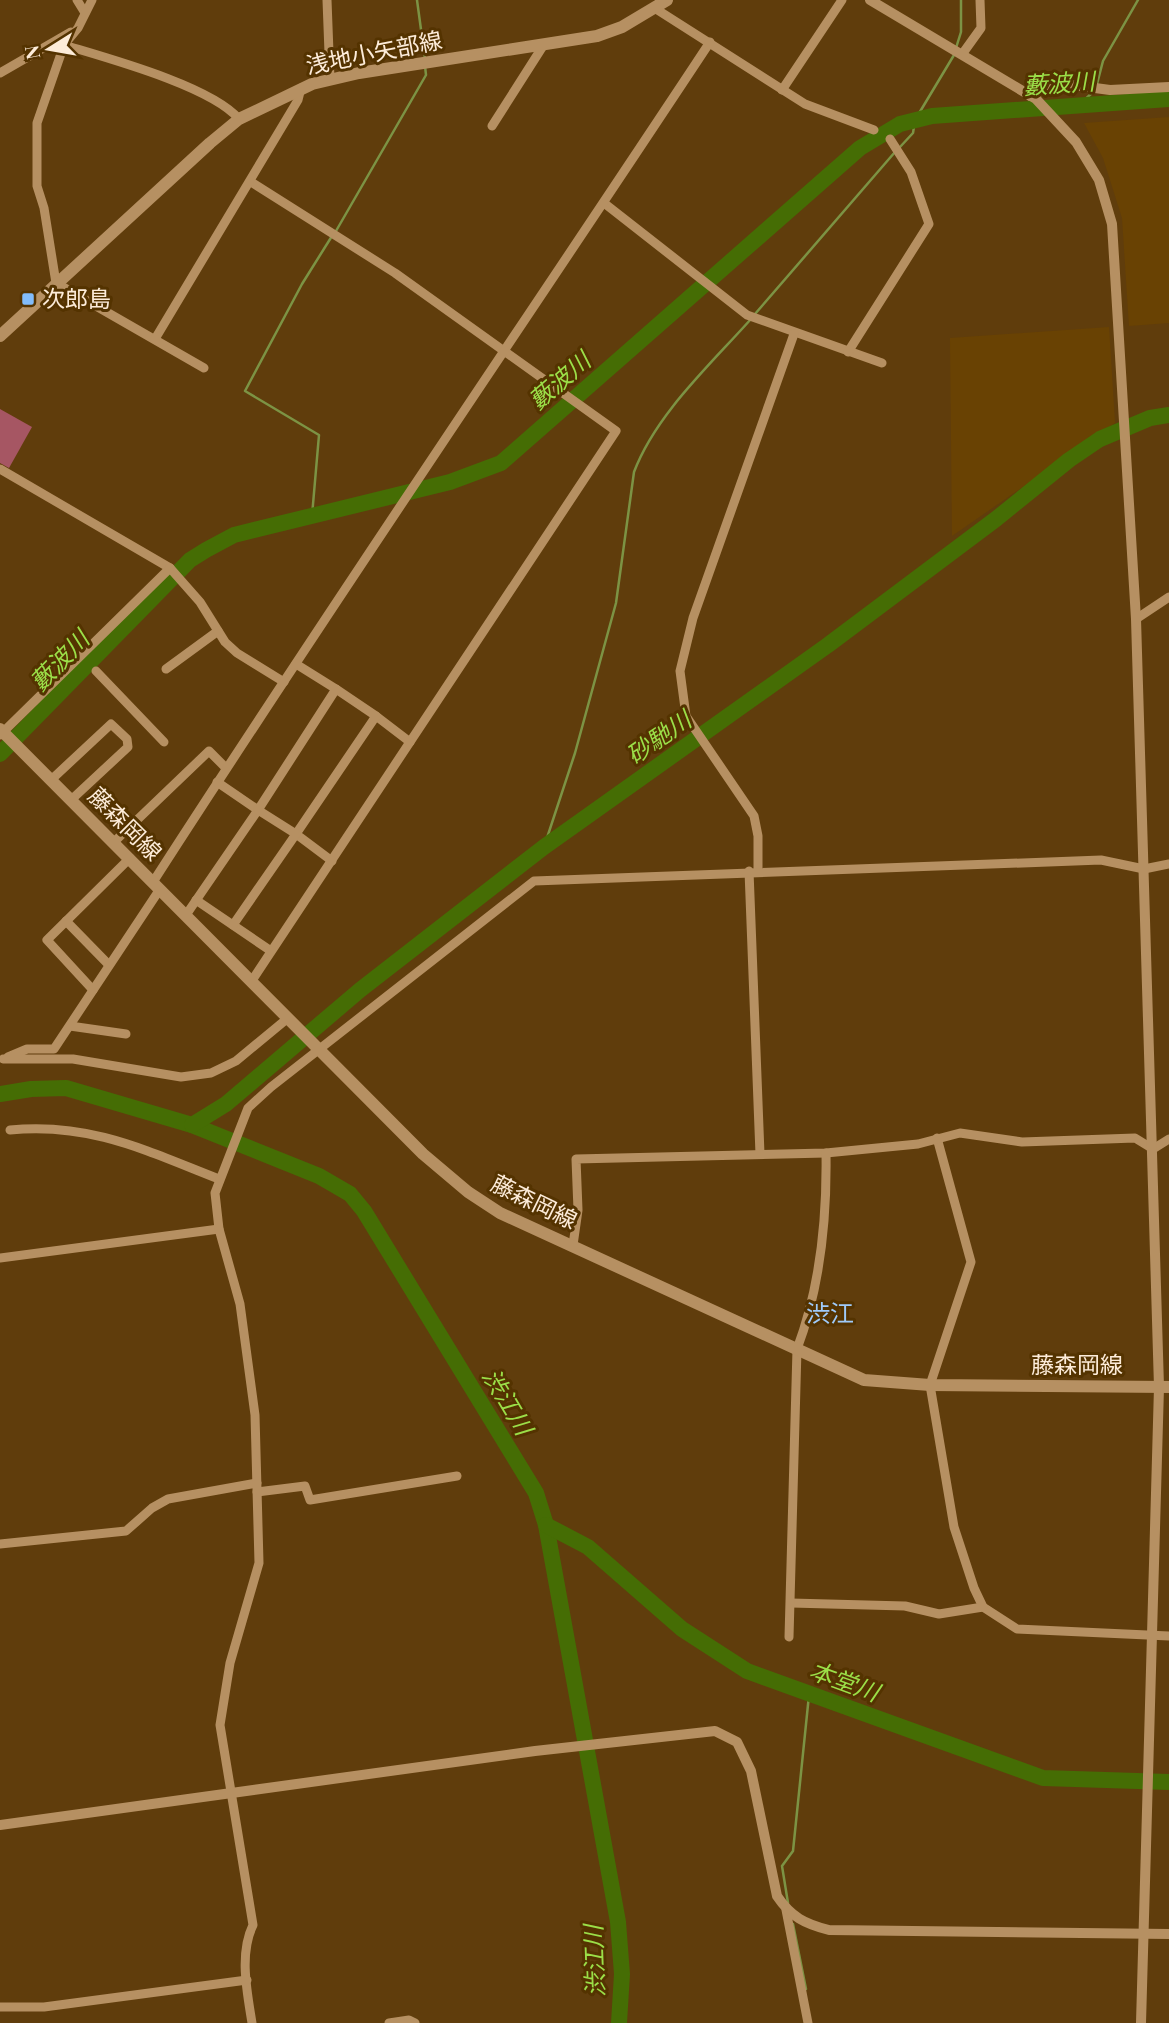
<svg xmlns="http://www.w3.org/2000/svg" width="1169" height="2023" font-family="'Playfair Display','Noto Sans JP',serif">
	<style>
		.built { fill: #694203 }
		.green { fill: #a65663 }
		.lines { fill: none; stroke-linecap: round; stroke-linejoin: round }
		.stream { stroke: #7c9344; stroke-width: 2.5 }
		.river { stroke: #456d04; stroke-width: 16 }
		.minor { stroke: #b69062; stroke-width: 9 }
		.tertiary { stroke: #b69062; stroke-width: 10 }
		.secondary { stroke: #b69062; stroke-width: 12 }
		.poi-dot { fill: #82bcfa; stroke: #543300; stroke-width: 2.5 }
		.labels { text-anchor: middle; stroke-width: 6; stroke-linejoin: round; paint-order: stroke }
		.street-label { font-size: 23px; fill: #fdecd9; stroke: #543300 }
		.poi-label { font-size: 23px; fill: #fdecd9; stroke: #543300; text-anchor: start }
		.water-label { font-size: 24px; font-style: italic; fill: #9bdf48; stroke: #543300 }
		.neighbourhood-label { font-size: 24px; fill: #9fcaf9; stroke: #543300 }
	</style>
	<rect width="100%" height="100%" fill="#603d0c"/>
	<g class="built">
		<path d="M1169 117V323L1129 326 1122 218 1103 158 1084 123Z"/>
		<path d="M1109 327 1115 423 952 536 950 338Z"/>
	</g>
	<path class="green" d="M0 409 32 427 9 468 0 463Z"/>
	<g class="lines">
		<g class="stream">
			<path d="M417 0 425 59"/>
			<path d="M956 48 961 32V0"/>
			<path d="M1097 84 1103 61 1138 0"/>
			<path d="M1080 104 1092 93"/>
			<path d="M900 147 913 133 915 120 954 55"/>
			<path d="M336 231 426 75 425 66"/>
			<path d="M755 314 895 152"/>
			<path d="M312 516 319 435 245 391 302 284 332 236"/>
			<path d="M544 847 575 753 616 603 634 472C656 414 710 365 751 319"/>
			<path d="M788 1903 782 1866 793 1851 809 1695"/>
			<path d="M793 1924 806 1989"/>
		</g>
		<g class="river">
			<path d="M0 754 190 560 206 550 234 535 450 482 501 463 860 148 900 124 932 116 1169 99"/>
			<path d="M0 1094 31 1089 66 1088 192 1125 319 1176 350 1194 364 1211 536 1493 546 1525 618 1922 622 1974 619 2023"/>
			<path d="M192 1125 226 1104 360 990 544 847 828 645 996 519 1069 460 1100 439 1150 418 1169 415"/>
			<path d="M546 1525 588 1547 682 1629 747 1671 1043 1778 1169 1782"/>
		</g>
		<g class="minor">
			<path d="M77 0 85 13"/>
			<path d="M92 0 78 28 64 45 37 123V186L44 208 56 283 204 368"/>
			<path d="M327 0 330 79"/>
			<path d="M656 9 805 104 874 130"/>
			<path d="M64 45C107 58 211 86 239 119"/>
			<path d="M963 53 981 28 980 0"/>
			<path d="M0 73 71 32"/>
			<path d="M782 90 842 0"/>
			<path d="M492 126 543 46"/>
			<path d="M251 182 395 273 616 431 251 982"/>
			<path d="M604 203 747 315 882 363"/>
			<path d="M155 339 298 100 301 88"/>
			<path d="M848 352 929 224 911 172 890 139"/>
			<path d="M0 469 170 568 200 602 225 642 237 653 284 682"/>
			<path d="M1136 619 1169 597"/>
			<path d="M166 669 218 631"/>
			<path d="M96 671 164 742"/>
			<path d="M376 716 410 742"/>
			<path d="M0 735 170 568"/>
			<path d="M51 780 111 724 127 739 128 747 71 800"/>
			<path d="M114 842 209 751 226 768"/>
			<path d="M332 861 296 834 376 716 336 689"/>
			<path d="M749 871 760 1154"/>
			<path d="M758 871V836L754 816 686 716 680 671 693 618 794 334"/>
			<path d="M153 882C335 599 525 322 710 42"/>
			<path d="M196 900 271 951"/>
			<path d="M186 915 258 810 217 782"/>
			<path d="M66 921 109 965"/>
			<path d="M233 925 296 834 258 810 336 689 296 664"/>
			<path d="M93 990 47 940 130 858"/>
			<path d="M70 1026 126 1034"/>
			<path d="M8 1057 27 1049H54L160 889"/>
			<path d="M3 1059H73L181 1077 211 1073 236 1061 288 1018"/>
			<path d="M10 1130C90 1122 147 1151 219 1179"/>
			<path d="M937 1138 971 1262 930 1385 954 1527 974 1588 983 1607 1017 1629 1169 1636"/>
			<path d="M573 1245 578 1210 576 1159 826 1153 918 1144 960 1133 1022 1142 1135 1138 1153 1149 1169 1139"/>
			<path d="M0 1258 219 1229"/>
			<path d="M257 1492 305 1486 310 1500 457 1476"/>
			<path d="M0 1544 126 1531 152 1508 168 1499 257 1483"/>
			<path d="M791 1603 905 1606 939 1614 983 1607"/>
			<path d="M789 1637 797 1349C820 1288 827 1217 826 1153"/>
			<path d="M786 1910 808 2023"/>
			<path d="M0 2007H44L247 1980"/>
			<path d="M252 2023C247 1991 239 1954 253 1925L220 1725 230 1663 259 1563 255 1415 240 1304 219 1229 215 1193 248 1108 271 1087 534 881 1101 860 1144 869 1169 864"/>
			<path d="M389 2023 409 2020 415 2023"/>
		</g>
		<g class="tertiary">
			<path d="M870 0 1036 99 1076 142 1099 180 1112 224 1136 619 1159 1387 1141 2023"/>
			<path d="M1030 96 1058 83 1110 90 1169 87"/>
			<path d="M0 1825 535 1751 715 1731 737 1742 751 1771 777 1896C791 1917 805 1924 829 1930L1169 1934"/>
		</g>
		<g class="secondary">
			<path d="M0 336 210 143 239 119 312 84 359 73 597 36 622 27 667 0"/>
			<path d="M0 729 423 1154 468 1192 500 1213 864 1380 930 1385 1169 1387"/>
		</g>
	</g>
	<rect class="poi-dot" x="21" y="292" width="14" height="14" rx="3.5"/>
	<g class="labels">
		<g class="street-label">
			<text transform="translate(374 53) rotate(-11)" y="8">浅地小矢部線</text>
			<text transform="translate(125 824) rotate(45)" y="8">藤森岡線</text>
			<text transform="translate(534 1202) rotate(26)" y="8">藤森岡線</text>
			<text x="1077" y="1373">藤森岡線</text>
		</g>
		<g class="poi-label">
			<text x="42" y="307">次郎島</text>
		</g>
		<g class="water-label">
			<text transform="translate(1059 84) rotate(-4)" y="8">藪波川</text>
			<text transform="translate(560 381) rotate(-41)" y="8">藪波川</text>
			<text transform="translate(60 661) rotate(-46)" y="8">藪波川</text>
			<text transform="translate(659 738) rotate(-35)" y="8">砂馳川</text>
			<text transform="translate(507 1402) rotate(59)" y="8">渋江川</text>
			<text transform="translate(844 1682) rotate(20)" y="8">本堂川</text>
			<text transform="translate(595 1961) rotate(-92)" y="8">渋江川</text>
		</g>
		<g class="neighbourhood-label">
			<text x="830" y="1322">渋江</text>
		</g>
	</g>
	<g transform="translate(49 49) rotate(259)" stroke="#543300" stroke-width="5" paint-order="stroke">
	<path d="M0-5L12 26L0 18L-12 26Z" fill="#fdecd9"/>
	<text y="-10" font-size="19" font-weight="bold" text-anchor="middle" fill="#fdecd9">N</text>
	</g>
</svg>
